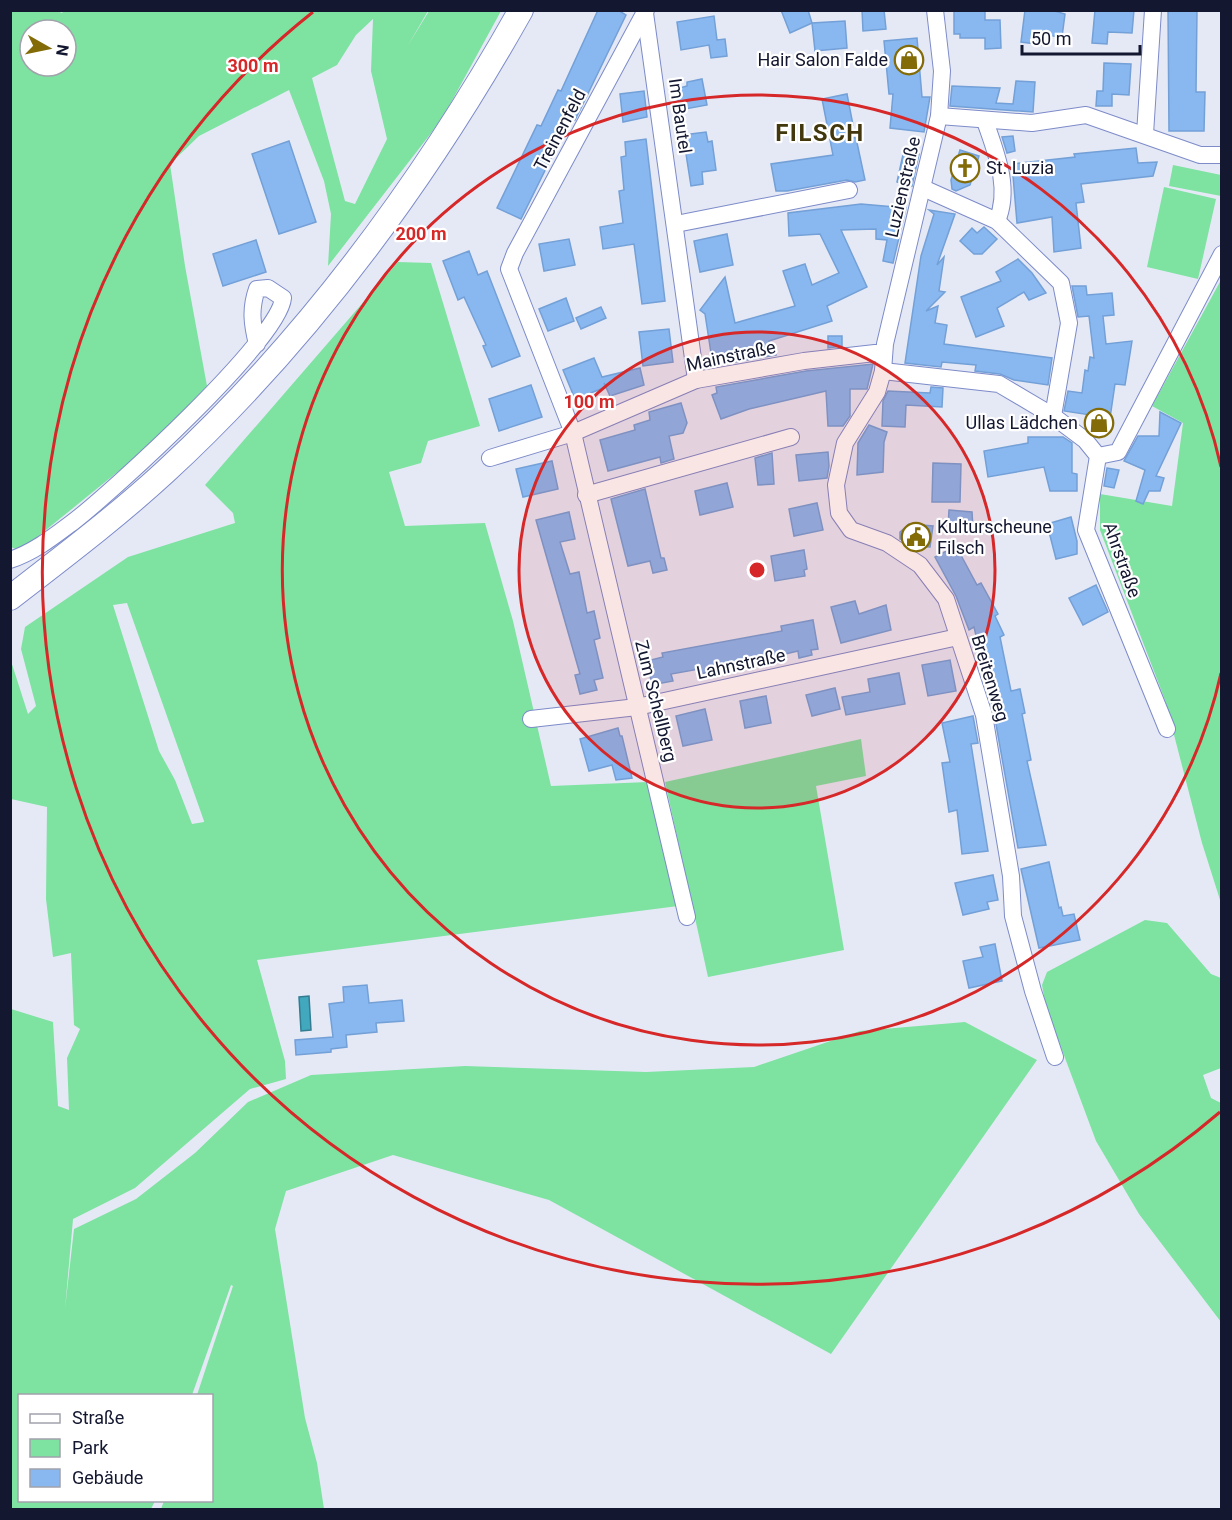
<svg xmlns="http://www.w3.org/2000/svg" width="1232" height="1520" font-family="Roboto,sans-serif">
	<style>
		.green { fill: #7ee2a1; fill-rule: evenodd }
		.water { fill: #41a8bd; stroke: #337c92; stroke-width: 1.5 }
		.building { fill: #89b7f0; stroke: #73a0d7; stroke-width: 1.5 }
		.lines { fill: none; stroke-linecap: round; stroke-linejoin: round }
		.minor-casing { stroke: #7d8bc9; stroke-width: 18 }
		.secondary-casing { stroke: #7d8bc9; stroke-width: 26 }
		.minor { stroke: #fff; stroke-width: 16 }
		.secondary { stroke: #fff; stroke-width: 24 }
		.ring { fill: none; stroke: #d62828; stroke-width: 3 }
		.labels { text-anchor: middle; stroke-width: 4.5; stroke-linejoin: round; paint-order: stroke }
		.poi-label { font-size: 18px; fill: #13172f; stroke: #fff; text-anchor: end }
		.street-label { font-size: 18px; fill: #13172f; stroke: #fff }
		.district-label { font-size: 24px; font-weight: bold; letter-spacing: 1.5px; fill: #42370d; stroke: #fff }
		.centre { fill: #d62828; stroke: #fff; stroke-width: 3 }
		.ring-label { font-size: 18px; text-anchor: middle; font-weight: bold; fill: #d62828; stroke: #fff; stroke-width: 4.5; stroke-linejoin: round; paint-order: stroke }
	</style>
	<rect width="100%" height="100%" fill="#e5e9f6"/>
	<g class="green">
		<path d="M55 10 62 13 64 10 428 11 407 47 429 11H501L442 119 328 266 331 214 324 181 289 90 199 136 170 164 185 266 207 386 152 444 20 551 11 547V11ZM373 19 371 71 387 139 355 204 345 201 312 78 337 65 356 35ZM30 30H66V66H30Z"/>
		<path d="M1173 165 1221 175V196L1169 186Z"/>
		<path d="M1164 187 1216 199 1198 279 1147 267Z"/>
		<path d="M398 262 431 263 480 426 428 441 421 463 389 472 405 526 485 523 513 621 551 786 648 782 686 905 257 960 285 1061 286 1079 250 1089 135 1188 73 1219 65 1309 74 1229 136 1199 195 1153 248 1102 311 1075 465 1066 646 1072 754 1067 860 1031 965 1022 1037 1060 831 1354 549 1200 393 1155 286 1191 275 1229 305 1418 317 1463 324 1509H161L164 1501 212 1500V1396L197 1395 233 1286 231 1285 192 1395 20 1396V1500L155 1501 151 1509H11V1009L53 1022 58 1106 69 1110 67 1058 80 1029 74 1025 71 953 53 957 46 899 47 807 11 799 10 658 28 714 36 706 21 649 25 627 128 557 235 523 233 513 205 485ZM127 603 204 821V822L192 824 175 780 159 751 113 605Z"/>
		<path d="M1221 280V903L1202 843 1165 700 1100 530V494L1172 506 1183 423 1152 406Z"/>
		<path d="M861 739 866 776 816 786 844 950 708 977 665 782Z"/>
		<path d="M1145 920 1167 923 1211 974 1221 978V1068L1203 1075 1211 1098 1221 1103V1322L1139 1214 1096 1141 1046 1007 1042 985 1047 972Z"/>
	</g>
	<path class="water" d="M309 996 311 1030 301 1031 299 997Z"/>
	<g class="building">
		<path d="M598 10H618L626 15 582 106 575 120 571 118 521 219 497 208 537 125 541 126 558 90 561 91Z"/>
		<path d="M781 10H808L812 23 790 33Z"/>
		<path d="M862 10H884L886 29 863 31Z"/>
		<path d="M954 10H985V20H1000L1001 48 985 49V38H960V34H954Z"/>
		<path d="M1025 10H1051L1065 14 1062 37 1044 35 1043 45 1021 42Z"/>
		<path d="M1095 10H1134L1132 33 1108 32 1107 44 1092 43Z"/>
		<path d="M1168 10H1197L1196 92H1205L1204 131H1169Z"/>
		<path d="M714 16 717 40 725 39 727 56 711 58 709 45 681 50 677 22Z"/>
		<path d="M845 21 847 48 815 51 812 23Z"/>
		<path d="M917 38 922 97H930L924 132 890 128 893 94H889L884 41Z"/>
		<path d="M1104 63 1131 64 1129 95 1112 94V106H1096L1097 91H1103Z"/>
		<path d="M702 79 707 105 680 110 676 89 687 86V82Z"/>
		<path d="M1016 81 1035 82 1033 112 950 106 952 86 1000 88 996 103 1013 104Z"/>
		<path d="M644 91 647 117 623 122 620 94Z"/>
		<path d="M847 94 853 125 851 124 849 137 856 138 865 180 855 182 847 180 787 191H776L771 164 833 155 822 99Z"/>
		<path d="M706 132 708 142 712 141 716 170 702 172 703 184 691 186 683 135Z"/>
		<path d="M1013 136 1015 151 1007 153 1002 137Z"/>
		<path d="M646 139 665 301 642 304 634 244 603 249 600 227 623 223 619 191 624 190 621 157 626 156 625 142Z"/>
		<path d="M289 141 316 222 279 234 252 154Z"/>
		<path d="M1136 148 1138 163 1157 162 1153 176 1081 184 1084 202 1076 203 1081 248 1054 252 1052 217 1017 223 1012 164 1075 157 1074 154Z"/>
		<path d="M904 150 919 154 912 186 897 182Z"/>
		<path d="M960 150 979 156 970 185 956 191 952 189 951 180Z"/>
		<path d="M861 204 906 208 893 263 883 261 887 240 876 239V229L841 230 867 287 827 306 832 321 769 341 776 355 713 366 705 314 700 310 725 277 735 323 795 306 783 271 805 264 812 285 839 273 820 234 789 236 788 213Z"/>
		<path d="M929 210 955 214 937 265 944 257 939 291 945 292 926 311 938 306 935 323 947 325 944 344 1052 358 1048 385 1014 380 1000 374 975 371 976 365 942 362 941 367 905 363 921 256 934 214Z"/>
		<path d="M984 227 997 239 982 254H974L960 241 972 228 977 233Z"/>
		<path d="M727 234 733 265 700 272 694 241Z"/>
		<path d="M569 239 575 265 544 271 539 244Z"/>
		<path d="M256 240 266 272 223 286 213 254Z"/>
		<path d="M469 251 478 275 487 271 520 356 492 367 483 346 486 345 464 297 458 300 443 261Z"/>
		<path d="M1018 259 1032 273 1046 293 1029 300 1024 292 997 308 1004 326 976 337 961 297 1001 281 996 272Z"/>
		<path d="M1072 286H1086L1087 295 1112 293 1114 315 1103 316 1106 344 1132 341 1125 385 1115 384 1110 418 1064 411 1068 391 1082 393 1085 370 1088 371 1090 357 1094 358 1089 316 1078 317Z"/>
		<path d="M566 298 574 321 548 331 539 309Z"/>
		<path d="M601 307 606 318 581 329 576 318Z"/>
		<path d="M669 329 673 362 643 366 639 332Z"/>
		<path d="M828 336H842V346L828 348Z"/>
		<path d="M594 358 602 377 640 368 644 385 610 396 604 383 606 387 575 399 563 370Z"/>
		<path d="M873 364 867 389H850V416L843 426H828L826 391 749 409 721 419 712 395 717 393 716 387 806 371Z"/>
		<path d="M531 385 542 417 499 431 489 399Z"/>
		<path d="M931 387 943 388 942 407 906 405 905 427 882 426 883 401 888 391 930 393Z"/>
		<path d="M681 403 687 423 683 433 669 436 674 459 661 463 660 457 608 471 600 440 635 430 634 425 650 420 649 412Z"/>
		<path d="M1160 412 1181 423 1156 476 1164 478 1160 491H1149L1143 504 1136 501 1145 470 1124 461 1138 436H1159Z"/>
		<path d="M869 425 887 432 884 442 883 472 857 475 858 443Z"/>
		<path d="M1028 437H1063L1072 443V473L1077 474V491H1050L1044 467 988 477 984 451 1028 443Z"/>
		<path d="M828 452 829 466 827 478 799 481 796 455Z"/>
		<path d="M772 453 774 484 758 485 755 458Z"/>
		<path d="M552 461 558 489 523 497 516 469Z"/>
		<path d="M933 463 961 464 960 502H932Z"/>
		<path d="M1107 468 1119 470 1114 488 1104 486Z"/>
		<path d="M727 483 733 507 700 515 695 491Z"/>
		<path d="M645 489 661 558H664L667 570 653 573 650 561 628 566 611 499Z"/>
		<path d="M817 503 823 530 794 536 789 509Z"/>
		<path d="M949 510 972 512 973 529 948 526Z"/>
		<path d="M569 512 575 539 560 542 570 574 579 572 587 613 594 611 600 638 594 640 603 678 594 680 597 690 580 694 575 675 580 674 536 520Z"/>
		<path d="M1071 517 1077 541V554L1056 559 1047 524Z"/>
		<path d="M909 524 933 526 930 547 914 546 915 543 900 539V532Z"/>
		<path d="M956 546 977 585 981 583 998 614 995 616 1004 635 1000 637 1011 691 1020 689 1025 713 1022 714 1031 760 1027 761 1046 845 1018 848 994 713 974 627 969 630 956 596 935 557Z"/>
		<path d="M804 550 807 569 804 570 805 576 775 581 771 556Z"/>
		<path d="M1096 585 1108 612 1083 625 1069 598Z"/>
		<path d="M855 601 859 614 886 605 891 630 841 643 831 607Z"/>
		<path d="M813 620 818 649 811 650 812 655 799 658 798 651 700 674 699 669 671 674 673 681 652 685 647 661 663 657 662 653 782 631 781 626Z"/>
		<path d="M950 660 956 691 928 696 922 665Z"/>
		<path d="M899 673 905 704 846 715 842 697 870 692 868 679Z"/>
		<path d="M835 688 840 709 812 716 806 695Z"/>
		<path d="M766 696 771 723 745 728 740 701Z"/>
		<path d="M705 709 712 740 683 746 676 716Z"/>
		<path d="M973 716 978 743 971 744 988 851 962 854 957 810 949 812 942 763 950 762 942 723Z"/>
		<path d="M618 728 620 736H622L632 778 616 780 612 765 589 771 580 739Z"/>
		<path d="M1049 862 1059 908 1061 907 1063 916 1074 914 1080 940 1039 948 1021 869Z"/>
		<path d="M993 875 998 900 987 902 989 909 963 915 955 883Z"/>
		<path d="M995 944 1002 981 969 988 963 961 983 957 980 947Z"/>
		<path d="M367 985 369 1003 402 1000 404 1021 376 1023 377 1032 346 1035 347 1047 331 1049V1052L296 1055 295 1040 333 1037 329 1004 344 1002 343 987Z"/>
	</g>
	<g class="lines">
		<g class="minor-casing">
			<g id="minor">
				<path d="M646 10 515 253 509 269 573 433 687 917"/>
				<path d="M935 10 942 71 939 116 885 344 883 371 877 392 845 443 836 485 839 513 851 530 887 543 920 565 946 599 984 715 1011 876 1013 916 1033 991 1055 1057"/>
				<path d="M645 13 696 380"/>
				<path d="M939 116 1032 123 1086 115 1200 155H1222"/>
				<path d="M985 121C996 153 1011 188 997 221"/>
				<path d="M1145 134 1153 10"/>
				<path d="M923 188 997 221 1061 283 1069 323 1053 416"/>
				<path d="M676 224 849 190"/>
				<path d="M883 371 999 384 1053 416 1085 440 1098 456 1086 530 1167 729"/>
				<path d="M1098 456 1118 452 1222 254"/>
				<path d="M490 458 573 433 696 380 804 361 875 353 884 354"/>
				<path d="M586 495 791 437"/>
				<path d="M10 560C34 552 53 537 73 522 112 492 280 339 283 298L268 288 257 289C250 309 252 324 257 344"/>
				<path d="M531 719 637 707 958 637"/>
			</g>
		</g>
		<g class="secondary-casing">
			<path id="secondary" d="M10 598C63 557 116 517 165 472 308 340 426 179 521 10"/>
		</g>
		<use href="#minor" class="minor"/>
		<use href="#secondary" class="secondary"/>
	</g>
	<circle cx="757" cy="570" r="238" fill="#d62828" fill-opacity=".12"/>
	<g class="ring">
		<circle cx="757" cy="570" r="238"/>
		<path d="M1221 673A475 475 0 1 1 1221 467"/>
		<path d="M1220 1112A713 713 0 1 1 313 12"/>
	</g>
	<defs>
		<g id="shop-ring" transform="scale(1.5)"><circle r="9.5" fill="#fff" stroke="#836c08" stroke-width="1.5"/><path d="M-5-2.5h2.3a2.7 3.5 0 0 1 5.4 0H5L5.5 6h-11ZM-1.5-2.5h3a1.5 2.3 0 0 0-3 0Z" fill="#836c08"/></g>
		<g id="church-ring" transform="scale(1.5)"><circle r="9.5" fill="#fff" stroke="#836c08" stroke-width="1.5"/><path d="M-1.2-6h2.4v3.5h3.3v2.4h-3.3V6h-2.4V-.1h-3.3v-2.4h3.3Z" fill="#836c08"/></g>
		<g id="civic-ring" transform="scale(1.5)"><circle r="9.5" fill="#fff" stroke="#836c08" stroke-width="1.5"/><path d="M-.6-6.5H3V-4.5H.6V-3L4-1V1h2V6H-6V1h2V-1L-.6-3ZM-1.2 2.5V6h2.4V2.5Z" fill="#836c08"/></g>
	</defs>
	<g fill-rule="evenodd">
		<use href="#shop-ring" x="909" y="60"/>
		<use href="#church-ring" x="965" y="168"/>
		<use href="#shop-ring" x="1099" y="423"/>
		<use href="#civic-ring" x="916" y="537"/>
	</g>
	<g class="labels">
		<g class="poi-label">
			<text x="888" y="66">Hair Salon Falde</text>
			<text x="986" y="174" text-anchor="start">St. Luzia</text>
			<text x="1078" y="429">Ullas Lädchen</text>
			<text x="937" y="533" text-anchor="start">Kulturscheune<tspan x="937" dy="21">Filsch</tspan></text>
		</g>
		<g class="street-label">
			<text transform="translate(680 116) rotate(82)" y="6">Im Bautel</text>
			<text transform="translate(560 130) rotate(-62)" y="6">Treinenfeld</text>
			<text transform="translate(903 187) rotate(-77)" y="6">Luzienstraße</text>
			<text transform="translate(731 356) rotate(-12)" y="6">Mainstraße</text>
			<text transform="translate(1122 560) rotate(70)" y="6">Ahrstraße</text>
			<text transform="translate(741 664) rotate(-12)" y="6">Lahnstraße</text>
			<text transform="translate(990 678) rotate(73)" y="6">Breitenweg</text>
			<text transform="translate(656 701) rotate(76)" y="6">Zum Schellberg</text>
		</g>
		<g class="district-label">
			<text x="820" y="141">FILSCH</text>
		</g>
	</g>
	<circle cx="757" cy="570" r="9" class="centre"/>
	<g class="ring-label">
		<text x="253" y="72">300 m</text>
		<text x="421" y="240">200 m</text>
		<text x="589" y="408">100 m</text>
	</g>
	<rect width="1232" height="1520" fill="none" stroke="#13172f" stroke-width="24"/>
	<rect x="18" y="1394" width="195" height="108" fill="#ffffff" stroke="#a1a2ac" stroke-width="1.5"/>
	<rect x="30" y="1414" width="30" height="9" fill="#ffffff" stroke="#a1a2ac" stroke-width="1.5"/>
	<text x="72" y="1424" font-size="18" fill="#13172f">Straße</text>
	<rect x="30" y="1439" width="30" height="18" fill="#7ee2a1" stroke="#a1a2ac" stroke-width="1.5"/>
	<text x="72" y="1454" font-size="18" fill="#13172f">Park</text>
	<rect x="30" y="1469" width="30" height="18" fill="#89b7f0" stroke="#a1a2ac" stroke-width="1.5"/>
	<text x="72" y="1484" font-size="18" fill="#13172f">Gebäude</text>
	<g transform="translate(48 48) rotate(99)"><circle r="28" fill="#ffffff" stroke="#a1a2ac" stroke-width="1.5"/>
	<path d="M0-4.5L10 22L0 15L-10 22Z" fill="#836c08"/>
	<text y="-9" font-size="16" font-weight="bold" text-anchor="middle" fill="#13172f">N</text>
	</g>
	<path d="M1022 45v9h118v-9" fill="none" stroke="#13172f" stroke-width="3"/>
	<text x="1031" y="45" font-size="18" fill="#13172f" stroke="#ffffff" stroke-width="4.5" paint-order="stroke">50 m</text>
</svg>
